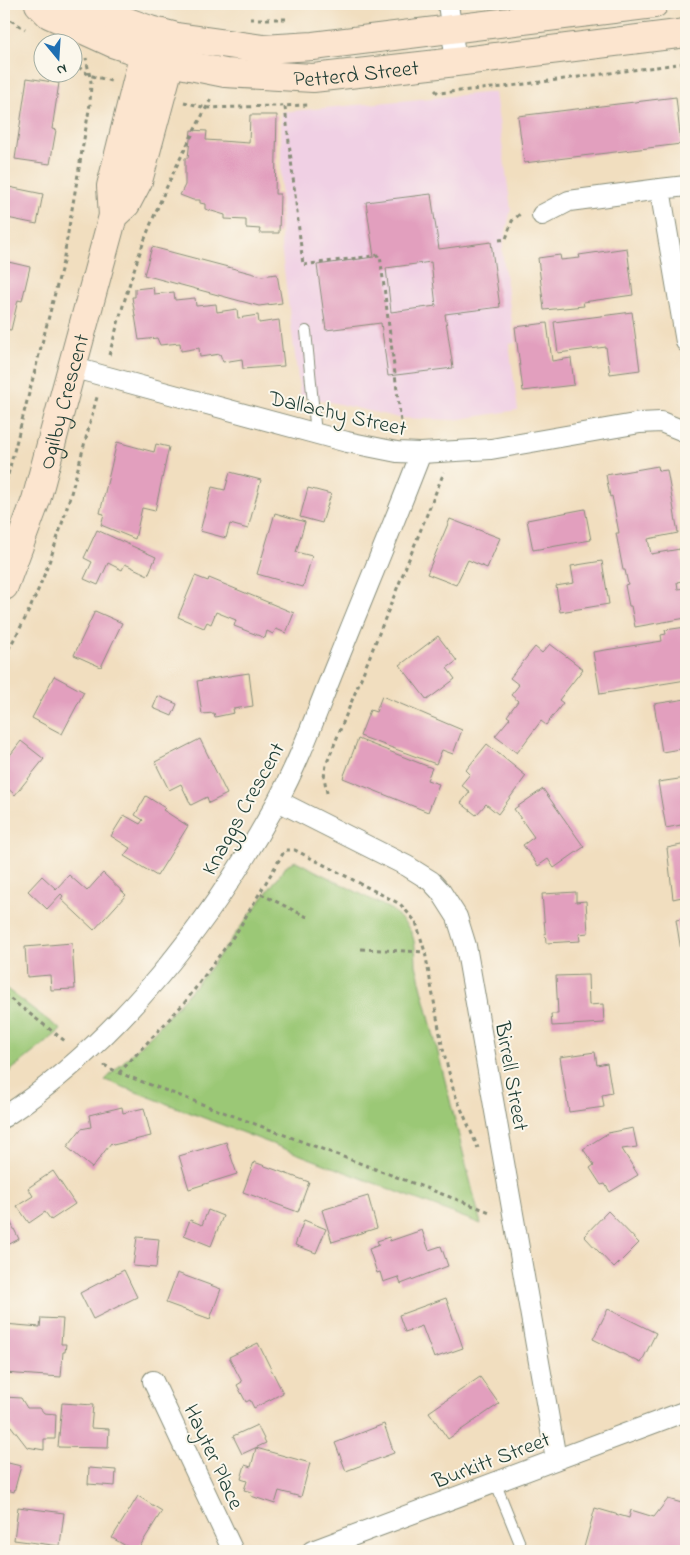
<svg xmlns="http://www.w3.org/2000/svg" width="690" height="1555" font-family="'Indie Flower',sans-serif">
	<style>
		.built { fill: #f0d0e4 }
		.green { fill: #9bc876; stroke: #5d8255 }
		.building { fill: #e29fbe; fill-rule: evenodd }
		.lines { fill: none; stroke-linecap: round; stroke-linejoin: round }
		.lane-casing { stroke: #888e7a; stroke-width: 12 }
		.street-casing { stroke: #888e7a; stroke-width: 22 }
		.secondary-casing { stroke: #888e7a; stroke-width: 30 }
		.path { stroke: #888e7a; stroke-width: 3; stroke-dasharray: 4 4; stroke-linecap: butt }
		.lane { stroke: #fff; stroke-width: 10 }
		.street { stroke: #fff; stroke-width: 20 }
		.secondary { stroke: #fce5cf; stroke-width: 28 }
		.labels { text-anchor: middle; stroke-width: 4; stroke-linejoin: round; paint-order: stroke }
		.street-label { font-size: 22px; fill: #1f3d34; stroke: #fbf7ec }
	</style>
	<rect width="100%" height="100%" fill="#fbf7ec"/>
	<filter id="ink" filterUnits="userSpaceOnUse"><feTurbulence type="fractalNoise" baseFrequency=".02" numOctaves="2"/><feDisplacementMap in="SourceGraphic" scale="10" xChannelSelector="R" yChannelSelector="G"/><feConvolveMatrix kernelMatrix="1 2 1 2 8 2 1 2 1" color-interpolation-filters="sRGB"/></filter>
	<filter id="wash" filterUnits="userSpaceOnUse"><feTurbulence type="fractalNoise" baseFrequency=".0096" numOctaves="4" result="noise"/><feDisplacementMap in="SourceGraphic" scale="20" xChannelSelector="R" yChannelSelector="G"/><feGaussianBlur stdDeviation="1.12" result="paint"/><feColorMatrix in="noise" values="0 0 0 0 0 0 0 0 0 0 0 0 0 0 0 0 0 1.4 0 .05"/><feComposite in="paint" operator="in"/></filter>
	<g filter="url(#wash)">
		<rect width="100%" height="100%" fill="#f1debf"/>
		<path class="built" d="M495 92 511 209 502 250 515 343 509 344 518 410 454 420 399 418 300 395 281 247V112Z"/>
		<g class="green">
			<path d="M296 861 392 910C414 931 415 935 416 965L481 1224 105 1080 155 1031 206 973 288 864Z"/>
			<path d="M4 987 61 1030 4 1076Z"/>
		</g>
		<g id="blocks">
			<g class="building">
				<path d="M27 78 59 83 52 129 56 130 50 164 15 159Z"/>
				<path d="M676 97 681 144 524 163 518 116Z"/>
				<path d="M250 115H277L275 194H280L279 233H259L260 229 246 228V220L225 219V215L205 209V204L200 203V200H193L180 195 185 185V158H188L191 130 207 131 206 140 249 143Z"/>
				<path d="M4 186 43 194 37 224 7 218 6 221H4Z"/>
				<path d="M431 194 439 249 491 242 500 307 445 314 453 368 388 376 381 323 326 330 317 265 374 257 366 202ZM431 262 436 306 391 312 386 268Z"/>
				<path d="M152 247 262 276 277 274 282 303 259 306 144 275Z"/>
				<path d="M627 248 633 295 583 302 584 306 544 310 538 258 560 255 561 260 580 258 579 255Z"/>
				<path d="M4 261 30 267 22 301 18 300 11 330 4 329Z"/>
				<path d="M153 287 154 294 174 292 175 300 195 298 196 306 216 304 217 312 237 309 238 318 258 315 259 323 279 320 284 366 243 369 242 359 223 362 220 354 200 357 199 348 181 351 180 343 160 345 157 338 139 340 132 297H135V289Z"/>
				<path d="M632 312 640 370 610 374 606 347 558 353 554 322Z"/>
				<path d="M547 323 552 361 571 358 574 385 523 391 515 327Z"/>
				<path d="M117 442 154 452 156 444 169 447 155 511 142 508 135 539 101 525 104 514 100 513Z"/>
				<path d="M658 466 659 471 667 470 678 533 648 539 651 554 680 549 686 580 677 582 678 589 686 588V618L635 627 631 606H629L625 585 628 584 625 570H623L616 533H619L612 496 610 497 606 475Z"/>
				<path d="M230 472 261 480 248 529 230 524 226 538 200 531 212 487 225 490Z"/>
				<path d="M308 488 331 494 322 523 300 517Z"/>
				<path d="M585 509 591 540 533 550 527 520Z"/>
				<path d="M275 513 305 522 296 552 312 556 303 587 257 574Z"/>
				<path d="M450 519 500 538 487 568 468 560 456 585 427 574Z"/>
				<path d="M97 530 156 557 148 575 125 564 122 570 108 563 98 585 84 579 92 562 84 558Z"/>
				<path d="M602 561 609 604 560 612 556 586 574 583 571 566Z"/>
				<path d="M195 576 208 581 209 578 294 613 286 633 276 629 273 634 267 631 265 638 234 626 236 620 216 612 211 624 207 622 204 628 178 617Z"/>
				<path d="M95 611 122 623 101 667 74 655Z"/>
				<path d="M686 627V680L600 694 593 652 662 641 661 635 666 634 665 630Z"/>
				<path d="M438 636 457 661 447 668 455 679 427 700 400 665Z"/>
				<path d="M550 644 583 669 559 700 563 703 546 725 541 721 517 753 495 736 510 718 507 716 518 701 511 695 519 685 510 678 535 647 542 653Z"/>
				<path d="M249 673 253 706 233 709 234 713 215 717 214 713 202 714 197 681Z"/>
				<path d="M54 676 84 692 62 734 32 718Z"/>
				<path d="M158 696 177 704 172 716 153 708Z"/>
				<path d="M382 696 462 730 453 754 442 750 436 764 360 736 370 710 376 712Z"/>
				<path d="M686 699V748L662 752 654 704Z"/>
				<path d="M200 739 227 794 209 803 207 797 191 805 181 784 169 790 155 762Z"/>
				<path d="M358 739 432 768 427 780 439 784 428 812 343 778Z"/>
				<path d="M21 741 44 759 15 795 4 785V763Z"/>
				<path d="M487 744 526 776 498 814 486 804 476 815 461 803 470 792 461 785 470 774 466 770Z"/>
				<path d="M686 778V824L666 828 658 782Z"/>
				<path d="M543 789 584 847 554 868 548 859 538 866 523 845 534 837 514 809Z"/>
				<path d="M146 796 165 808 163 810 188 826 157 876 124 856 130 848 111 836 124 815 140 824 143 820 135 815Z"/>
				<path d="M686 844V896L673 899 667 848Z"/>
				<path d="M103 873 126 895 94 930 61 899 63 896 61 894 47 909 28 891 42 876 56 889 69 875 87 891Z"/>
				<path d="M576 892V902L586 901 588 933 579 934 580 941 546 943 542 894Z"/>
				<path d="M686 918V968L684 969 676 920Z"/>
				<path d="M72 943 75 989 51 990 50 975 27 977 25 947Z"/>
				<path d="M588 975 589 1005 603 1004 604 1023 552 1026 551 1014H558L556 976Z"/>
				<path d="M595 1052 597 1065 607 1063 612 1093 602 1095 604 1107 569 1112 560 1057Z"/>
				<path d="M122 1107 123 1113 144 1108 151 1136 113 1145 111 1143 92 1168 67 1147 81 1129 91 1127 89 1115Z"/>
				<path d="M633 1128 637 1147 622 1149 638 1175 610 1192 605 1184 601 1185 590 1168 594 1165 583 1149 608 1133Z"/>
				<path d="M226 1142 237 1174 189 1189 179 1156Z"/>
				<path d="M254 1162 309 1182 298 1212 243 1192Z"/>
				<path d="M53 1171 75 1204 51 1220 45 1212 29 1223 17 1206 33 1196 28 1188Z"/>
				<path d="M368 1196 377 1228 332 1242 322 1210Z"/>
				<path d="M4 1209 19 1239 4 1247Z"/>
				<path d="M208 1210 223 1216 211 1246 184 1235 190 1220 202 1225Z"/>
				<path d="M608 1211 639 1243 614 1268 584 1236Z"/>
				<path d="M304 1220 326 1229 316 1253 295 1245Z"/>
				<path d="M422 1230 429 1250 441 1246 448 1266 401 1284 398 1277 383 1282 380 1272 377 1273 369 1249 379 1245 377 1241 389 1237 390 1241Z"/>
				<path d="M137 1237 159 1239 156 1268 133 1266Z"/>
				<path d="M124 1270 137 1297 93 1319 80 1293Z"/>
				<path d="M177 1273 221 1289 210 1319 166 1303Z"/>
				<path d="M446 1298 463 1348 434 1358 422 1326 405 1332 399 1315Z"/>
				<path d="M608 1309 656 1333 641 1363 593 1339Z"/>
				<path d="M41 1318 63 1319 61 1344H66L65 1352H63L61 1377 4 1373V1324L40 1327Z"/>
				<path d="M258 1343 283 1393 254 1408 250 1400 246 1402 237 1385 242 1382 229 1357Z"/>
				<path d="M480 1377 499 1404 448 1439 429 1412Z"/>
				<path d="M4 1397 21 1398 27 1408H40L44 1413 56 1414 55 1439H44V1450L27 1447 4 1417Z"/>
				<path d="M62 1403 93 1405 91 1428 109 1429 108 1448 58 1447Z"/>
				<path d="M384 1424 394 1453 346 1471 335 1443Z"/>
				<path d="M257 1425 266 1443 242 1454 233 1436Z"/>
				<path d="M256 1448 310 1463 301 1497 279 1491 275 1504 251 1496 252 1492 244 1490 247 1481 241 1479 245 1465 251 1467Z"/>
				<path d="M4 1462 21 1466 14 1492 4 1489Z"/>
				<path d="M89 1468 116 1470 115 1486 88 1484Z"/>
				<path d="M138 1496 162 1511 137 1551H135L112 1538Z"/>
				<path d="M668 1499 685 1504 686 1551H583L595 1508 629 1518 631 1510 654 1517Z"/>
				<path d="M18 1507 64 1513 60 1546 14 1540Z"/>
			</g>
		</g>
	</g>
	<g filter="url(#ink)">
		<use href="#blocks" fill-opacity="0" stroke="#888e7a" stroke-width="1"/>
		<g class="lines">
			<g class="lane-casing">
				<g id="lane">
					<path d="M306 331 316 434"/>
					<path d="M495 1482 523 1551"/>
				</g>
			</g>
			<g class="street-casing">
				<g id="street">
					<path d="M448 4 456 62"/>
					<path d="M686 186 660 189 686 342"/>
					<path d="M542 215 569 201 660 189"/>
					<path d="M71 367 347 442 397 452 421 453 491 449 640 423 661 422 686 432"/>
					<path d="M278 801 407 866 431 881 441 892 457 917 466 946 556 1459"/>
					<path d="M4 1117C120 1040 211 923 277 802 301 758 318 708 337 662 365 592 394 523 421 453"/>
					<path d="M153 1381 233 1551"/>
					<path d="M312 1551 686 1411"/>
				</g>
			</g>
			<g class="secondary-casing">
				<g id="secondary">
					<path id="s1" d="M39 4 49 14 115 44 170 62 225 73 313 78 456 62 686 33"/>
					<path d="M78 4 150 30 177 37 263 49 313 46 654 4"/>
					<path d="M113 216 111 186 148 37"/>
					<path id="s2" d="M4 586 36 500 113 216 126 204 138 181 175 44"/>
				</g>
			</g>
			<g class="path">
				<path d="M4 16 25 29"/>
				<path d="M250 19H286"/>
				<path d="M72 62 89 75 111 81"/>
				<path d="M435 90 438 93 503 87 686 63"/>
				<path d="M184 102 206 108 310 105"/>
				<path d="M285 107 303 265 380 255 402 430"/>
				<path d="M499 240 506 239 512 221 520 214"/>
				<path d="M109 355C121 313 132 271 148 231 166 185 189 140 212 97"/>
				<path d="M4 490 63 262 90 104 91 82 86 58"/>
				<path d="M4 656C53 579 73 484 97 397"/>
				<path d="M327 793 324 777 326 765 444 472"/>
				<path d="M261 894 311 919"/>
				<path d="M361 949 425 952"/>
				<path d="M4 994 65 1041"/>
				<path d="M104 1065 119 1073 490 1212"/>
				<path d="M119 1073 186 1001 238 930 285 850H295L400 904 416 922 425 952 442 1045 454 1092 478 1148"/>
			</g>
			<use href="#lane" class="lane"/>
			<use href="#street" class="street"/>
			<use href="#secondary" class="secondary"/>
		</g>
	</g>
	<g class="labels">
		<g class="street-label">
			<text dy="8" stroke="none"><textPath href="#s1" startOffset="332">Petterd Street</textPath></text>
			<text dy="8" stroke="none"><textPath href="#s2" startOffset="194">Ogilby Crescent</textPath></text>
			<text transform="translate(338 412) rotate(13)" y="8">Dallachy Street</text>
			<text transform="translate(242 808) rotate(-61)" y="8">Knaggs Crescent</text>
			<text transform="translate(513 1076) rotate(80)" y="8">Birrell Street</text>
			<text transform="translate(215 1456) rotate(65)" y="8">Hayter Place</text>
			<text transform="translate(491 1459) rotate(-21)" y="8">Burkitt Street</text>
		</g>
	</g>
	<rect width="690" height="1555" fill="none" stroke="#fbf7ec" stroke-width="20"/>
	<g transform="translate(58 58) rotate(162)"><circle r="24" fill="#fbf7ec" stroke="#a3ada2"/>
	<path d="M0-4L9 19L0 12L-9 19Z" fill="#1f6fb2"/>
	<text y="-8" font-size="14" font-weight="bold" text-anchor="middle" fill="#1f3d34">N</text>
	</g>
</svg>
